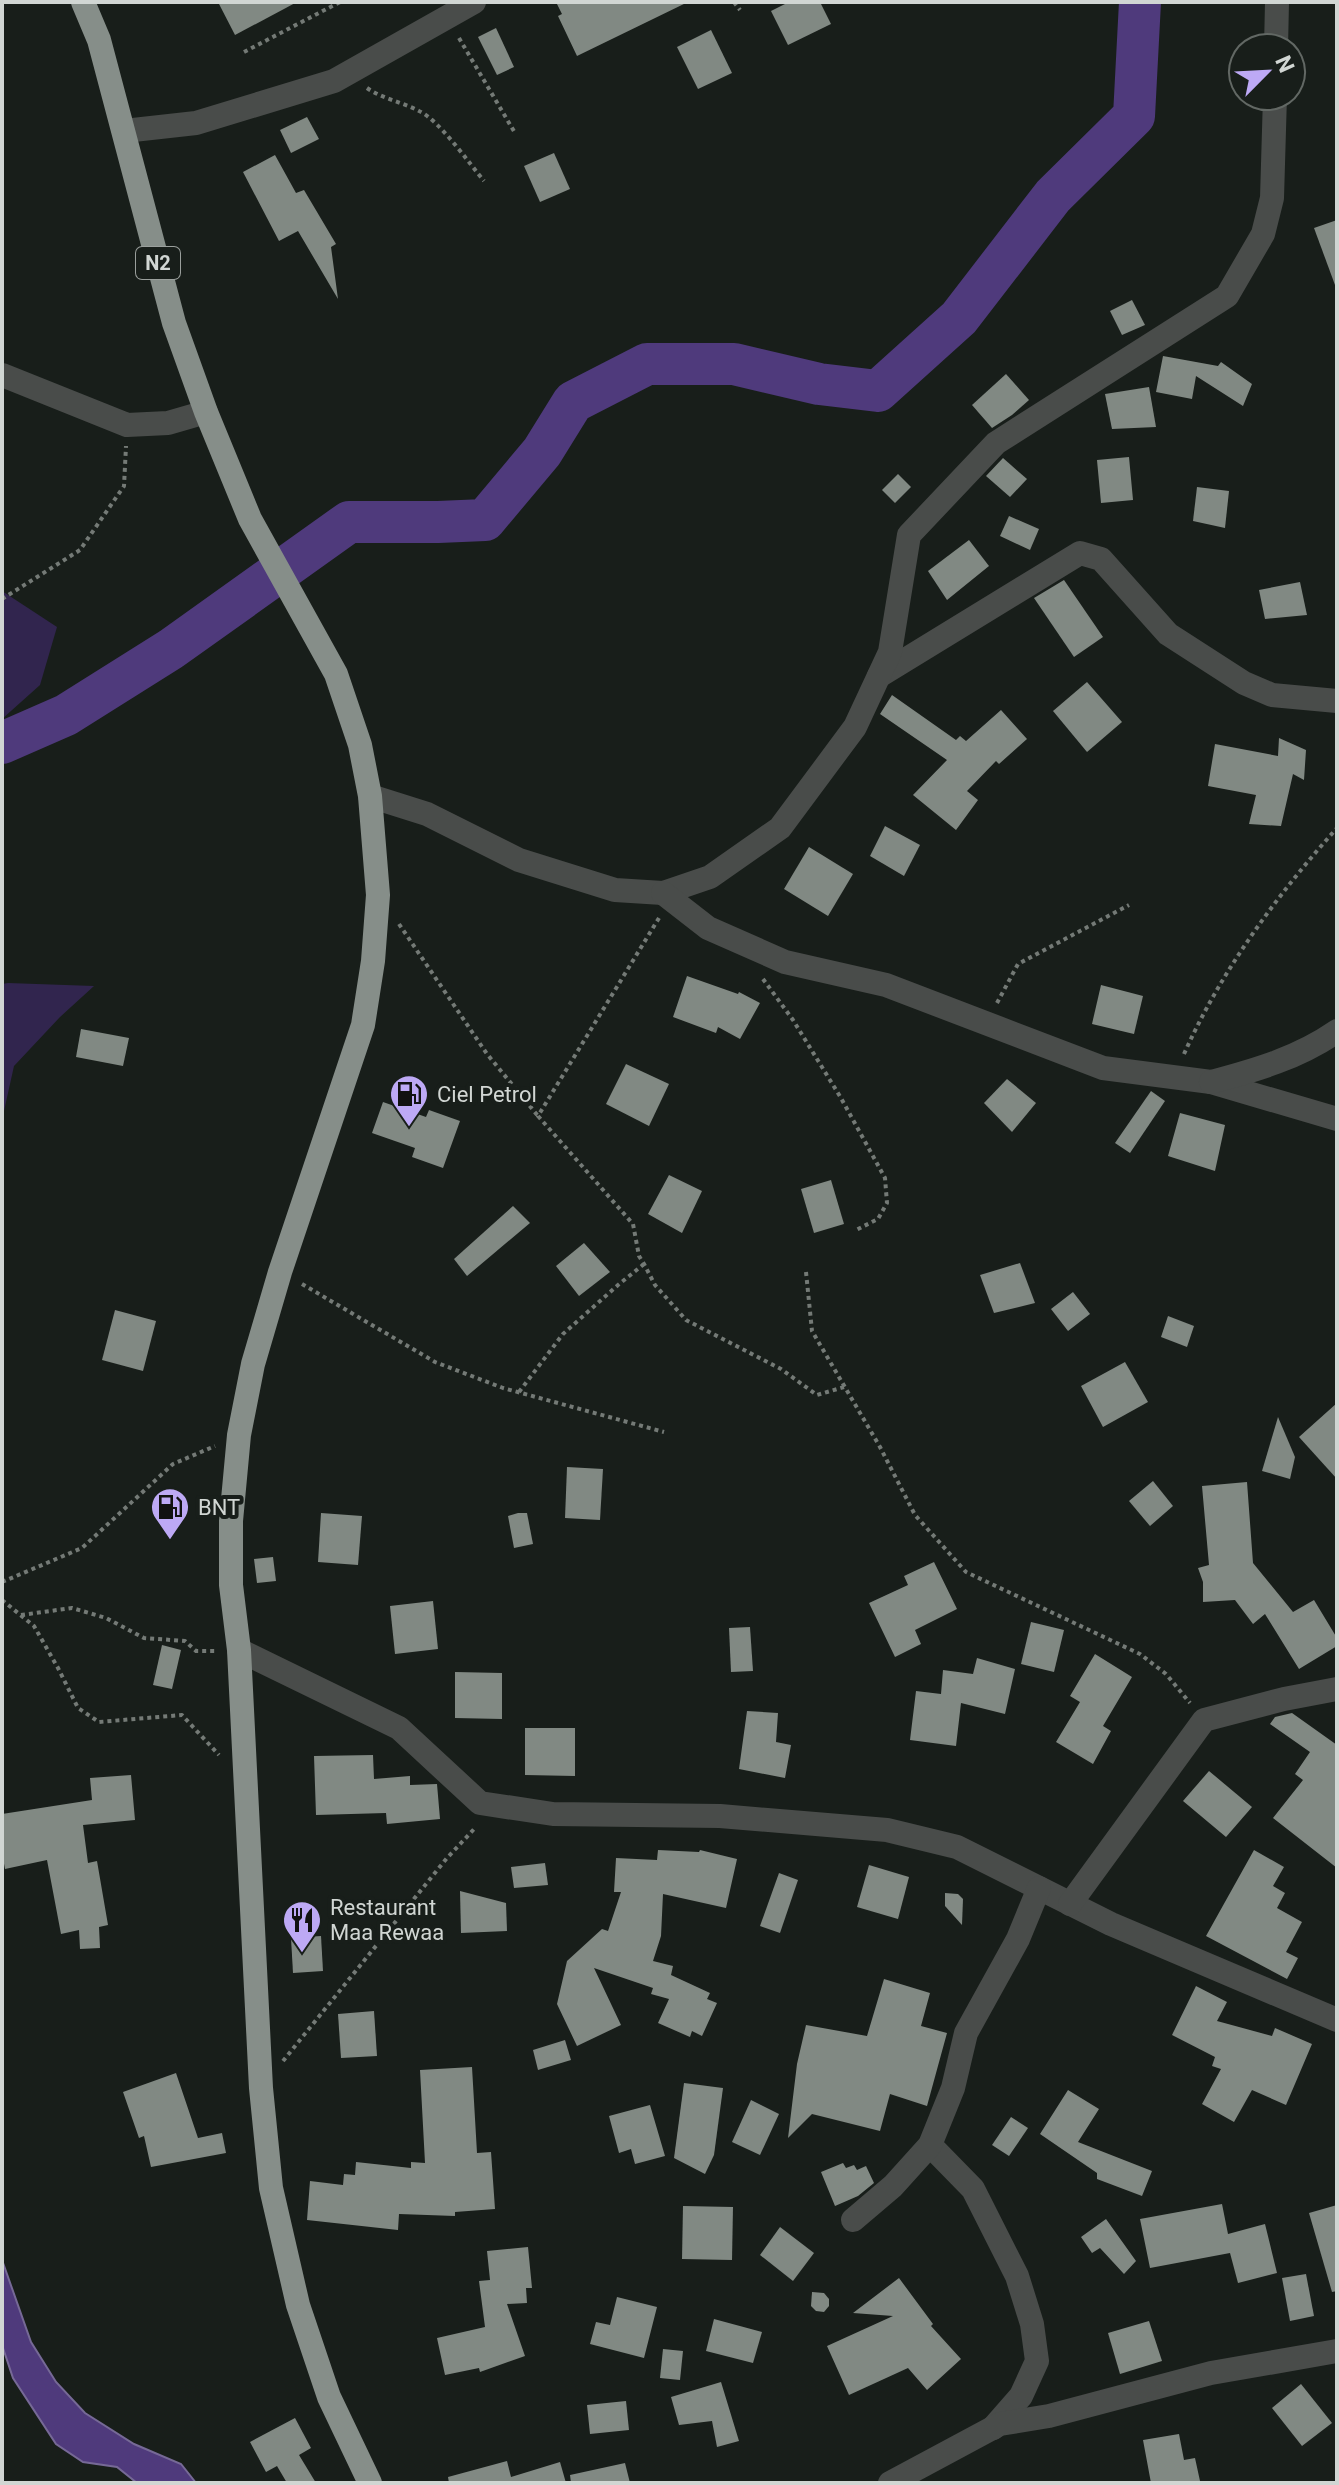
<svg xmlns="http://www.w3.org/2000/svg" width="1339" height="2485" font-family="Roboto,sans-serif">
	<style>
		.green { fill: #31254e }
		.water { fill: #4f3a7c; stroke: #766996; stroke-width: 2 }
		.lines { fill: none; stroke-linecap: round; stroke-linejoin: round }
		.river { stroke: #4f3a7c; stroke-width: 42 }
		.building { fill: #818983 }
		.path { stroke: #747a76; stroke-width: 4; stroke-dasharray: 4 4; stroke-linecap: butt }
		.minor { stroke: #494c4a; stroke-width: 24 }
		.highway { stroke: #868e89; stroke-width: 24 }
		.labels { text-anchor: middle; stroke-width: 8; stroke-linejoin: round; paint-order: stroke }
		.shield { fill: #181e1a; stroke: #9a9f9c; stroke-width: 2 }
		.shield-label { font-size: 20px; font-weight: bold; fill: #d1d6d3 }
		.poi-label { font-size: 22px; fill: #d1d6d3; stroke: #181e1a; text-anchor: start }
	</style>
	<rect width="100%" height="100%" fill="#181e1a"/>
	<g class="green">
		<path d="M2 591 57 627 40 685 2 719Z"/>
		<path d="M8 983 94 986 60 1017 14 1066 2 1120V984Z"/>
	</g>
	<path class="water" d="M2 2260 31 2342 56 2382 85 2413 134 2444 181 2464 196 2483H137L117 2467 83 2462 56 2444 13 2378 2 2345Z"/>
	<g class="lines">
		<path class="river" d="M2 743 66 715 171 649 349 522H438L485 520 542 452 573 402 647 364H734L819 384 878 391 959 318 1053 196 1134 116 1140 2"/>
	</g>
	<g class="building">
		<path d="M218 2H297L235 35Z"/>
		<path d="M556 2H688L577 56 558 16 562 14Z"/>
		<path d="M789 2H820L831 24 788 45 771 11Z"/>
		<path d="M496 28 514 67 497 75 478 37Z"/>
		<path d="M711 30 732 73 698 89 677 47Z"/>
		<path d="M307 117 319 139 291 153 280 130Z"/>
		<path d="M554 153 570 189 540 202 524 166Z"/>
		<path d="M275 155 296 193 304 190 336 244 331 247 338 299 298 231 279 241 243 172Z"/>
		<path d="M1337 220V285H1335L1314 228Z"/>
		<path d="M1132 300 1145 325 1122 335 1110 311Z"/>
		<path d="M1163 356 1218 366 1221 362 1252 384 1243 406 1196 376 1192 399 1156 392Z"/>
		<path d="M1006 374 1029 400 1012 415 992 428 972 405Z"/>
		<path d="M1149 387 1156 427 1112 429 1105 394Z"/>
		<path d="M1129 457 1133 500 1101 503 1097 460Z"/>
		<path d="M1003 458 1027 479 1010 497 986 476Z"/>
		<path d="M898 474 911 487 895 503 882 490Z"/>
		<path d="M1197 487 1229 491 1225 528 1193 521Z"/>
		<path d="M1009 516 1039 529 1030 550 1000 536Z"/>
		<path d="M969 540 989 566 947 600 928 571Z"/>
		<path d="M1064 580 1103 637 1074 657 1034 598Z"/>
		<path d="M1300 582 1307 615 1265 619 1259 590Z"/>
		<path d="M1087 682 1122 722 1087 752 1053 711Z"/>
		<path d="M892 695 956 740 960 736 966 741 1001 710 1027 739 999 764 996 761 967 791 978 800 956 830 913 795 947 760 880 714Z"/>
		<path d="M1279 738 1306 750 1304 780 1293 774 1281 826 1249 824 1256 795 1208 786 1215 744 1278 756Z"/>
		<path d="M885 826 920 845 904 876 870 856Z"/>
		<path d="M809 847 853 874 828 916 784 889Z"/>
		<path d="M687 976 738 994 739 992 760 1003 740 1039 718 1027 716 1033 673 1017Z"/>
		<path d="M1101 985 1143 996 1134 1034 1092 1024Z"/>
		<path d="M81 1029 129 1038 123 1066 76 1057Z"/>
		<path d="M626 1064 669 1084 649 1126 606 1104Z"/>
		<path d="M1007 1079 1036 1103 1012 1132 984 1103Z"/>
		<path d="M1151 1091 1165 1101 1130 1153 1115 1143Z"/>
		<path d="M383 1102 426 1117 429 1110 460 1121 443 1168 412 1157 415 1148 372 1133Z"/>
		<path d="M1180 1113 1225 1125 1215 1171 1168 1156Z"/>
		<path d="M669 1175 702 1191 682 1233 648 1214Z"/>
		<path d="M831 1180 844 1224 814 1233 801 1189Z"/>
		<path d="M513 1206 530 1223 467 1276 454 1259Z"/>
		<path d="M584 1243 610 1272 579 1296 556 1266Z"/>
		<path d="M1020 1263 1035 1303 994 1313 980 1275Z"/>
		<path d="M1073 1292 1090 1314 1068 1331 1051 1309Z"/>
		<path d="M115 1310 156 1321 143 1371 102 1360Z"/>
		<path d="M1168 1316 1194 1326 1187 1347 1161 1337Z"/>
		<path d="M1125 1362 1148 1402 1103 1427 1081 1386Z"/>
		<path d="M1337 1403V1479L1299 1437Z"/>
		<path d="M1278 1417 1295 1457 1290 1479 1262 1471Z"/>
		<path d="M567 1467 603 1469 600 1520 565 1518Z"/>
		<path d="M1153 1481 1173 1506 1150 1526 1129 1501Z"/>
		<path d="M1247 1482 1253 1563 1293 1612 1314 1600 1337 1638V1646L1299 1669 1265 1614 1253 1624 1235 1600 1203 1602V1582L1198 1568 1209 1565 1202 1486Z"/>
		<path d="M321 1513 362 1516 358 1565 318 1562Z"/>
		<path d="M518 1513H527L533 1544 514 1548 508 1516Z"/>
		<path d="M273 1557 276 1581 257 1583 254 1559Z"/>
		<path d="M934 1562 957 1609 915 1630 921 1644 895 1657 869 1603 908 1585 904 1576Z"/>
		<path d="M433 1601 438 1649 395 1654 390 1606Z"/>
		<path d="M1031 1622 1064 1630 1054 1672 1021 1664Z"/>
		<path d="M750 1627 753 1671 731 1672 729 1628Z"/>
		<path d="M162 1645 181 1650 172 1689 153 1685Z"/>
		<path d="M1095 1654 1132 1677 1103 1726 1111 1731 1093 1764 1056 1742 1080 1702 1070 1696Z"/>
		<path d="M977 1658 1015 1669 1005 1714 961 1703 956 1746 910 1740 916 1691 941 1694 943 1670 973 1674Z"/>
		<path d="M455 1672 502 1673V1719L455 1718Z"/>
		<path d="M747 1711 778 1713 776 1742 791 1745 785 1778 739 1769Z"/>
		<path d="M1292 1713 1337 1745V1868L1273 1818 1303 1780 1295 1774 1310 1752 1270 1724 1275 1717Z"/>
		<path d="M525 1728H575V1776L525 1775Z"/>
		<path d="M373 1755 374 1779 410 1776V1785L437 1784 440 1819 387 1824 386 1813 316 1815 314 1756Z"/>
		<path d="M1209 1771 1252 1807 1226 1837 1183 1801Z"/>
		<path d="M131 1775 135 1820 83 1825 88 1863 97 1861 108 1925 99 1927 100 1948 80 1949 79 1930 61 1934 47 1860 5 1869 2 1853V1814L92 1800 90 1778Z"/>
		<path d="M658 1850 699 1852 700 1850 737 1859 726 1908 663 1894 661 1936 653 1961 673 1966 671 1975 710 1993 707 1999 717 2003 702 2036 692 2031 690 2037 658 2023 669 1999 651 1994 653 1988 594 1968 621 2025 577 2046 557 2004 567 1961 602 1929 608 1931 621 1892H614L616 1858 657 1860Z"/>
		<path d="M1254 1850 1284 1867 1273 1886 1285 1893 1277 1908 1302 1922 1286 1952 1298 1958 1287 1979 1206 1936Z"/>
		<path d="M545 1863 548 1885 514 1888 511 1867Z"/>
		<path d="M869 1865 909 1877 898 1919 857 1907Z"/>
		<path d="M779 1873 798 1880 780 1933 760 1926Z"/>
		<path d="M460 1891 506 1903 507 1931 461 1933Z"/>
		<path d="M945 1893 958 1894 963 1899 962 1925 945 1906Z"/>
		<path d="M321 1936 323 1971 293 1973 291 1938Z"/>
		<path d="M884 1979 930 1993 921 2026 947 2033 927 2106 890 2094 880 2131 812 2114 788 2138 797 2064 806 2025 867 2036Z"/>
		<path d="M1196 1986 1227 2002 1217 2021 1272 2036 1275 2028 1312 2044 1286 2105 1252 2090 1234 2122 1202 2104 1221 2069 1212 2066 1215 2057 1172 2035Z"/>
		<path d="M374 2011 377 2056 341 2058 338 2014Z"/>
		<path d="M565 2040 571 2060 538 2070 533 2050Z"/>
		<path d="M472 2067 477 2153 491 2152 495 2209 455 2212V2216L399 2214 398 2230 307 2220 310 2181 343 2185 344 2174 355 2175 356 2162 411 2168V2162L425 2163 420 2070Z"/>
		<path d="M176 2073 198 2138 222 2133 226 2153 151 2167 144 2136 139 2138 123 2092Z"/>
		<path d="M684 2083 723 2088 714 2155 705 2174 674 2158Z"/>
		<path d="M1068 2090 1099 2109 1078 2142 1152 2171 1142 2196 1097 2179V2173L1040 2134Z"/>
		<path d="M751 2100 779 2114 760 2155 732 2142Z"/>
		<path d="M650 2105 665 2156 635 2164 631 2149 619 2153 609 2116Z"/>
		<path d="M1011 2117 1028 2128 1009 2156 992 2145Z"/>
		<path d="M843 2163 846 2168 854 2165 857 2170 866 2166 874 2183 858 2196 835 2206 821 2172Z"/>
		<path d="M1222 2204 1228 2234 1265 2224 1277 2273 1238 2283 1230 2253 1150 2268 1140 2219Z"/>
		<path d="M1337 2205V2291L1332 2292 1309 2213Z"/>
		<path d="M683 2206 733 2207 732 2260 682 2259Z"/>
		<path d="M1106 2219 1136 2261 1124 2274 1100 2248 1092 2253 1081 2237Z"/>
		<path d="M780 2227 814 2253 793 2281 760 2255Z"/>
		<path d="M528 2247 532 2288H526L527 2303 507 2304 525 2356 480 2372 479 2368 445 2375 437 2338 485 2327 479 2281 490 2280 487 2251Z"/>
		<path d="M1306 2274 1314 2316 1290 2321 1282 2278Z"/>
		<path d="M899 2278 933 2324 931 2326 961 2359 927 2390 908 2368 849 2395 827 2346 893 2316 853 2313Z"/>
		<path d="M812 2292 824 2293 829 2299V2306L824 2312 816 2311 811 2306Z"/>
		<path d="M617 2297 657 2307 644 2358 590 2344 596 2322 610 2325Z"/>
		<path d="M714 2319 762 2332 753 2363 706 2351Z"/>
		<path d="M1149 2321 1162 2361 1120 2374 1108 2333Z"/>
		<path d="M663 2349 683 2351 680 2380 660 2378Z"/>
		<path d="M721 2382 739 2441 717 2447 712 2421 679 2425 671 2397Z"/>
		<path d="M1301 2384 1332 2423 1302 2446 1272 2408Z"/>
		<path d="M626 2401 629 2430 590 2434 587 2405Z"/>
		<path d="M295 2418 311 2448 299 2455 316 2483H287L277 2466 266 2472 250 2442Z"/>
		<path d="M1179 2434 1184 2460 1195 2458 1200 2481 1151 2483 1143 2440Z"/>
		<path d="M507 2461 511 2477 560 2462 566 2483H449L448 2477Z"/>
		<path d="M625 2463 630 2483H571L570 2475Z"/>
	</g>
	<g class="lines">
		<g class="path">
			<path d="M734 2 740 10"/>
			<path d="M459 38 515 133"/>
			<path d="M244 52 340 2"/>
			<path d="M367 88C383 99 402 102 419 111 439 120 469 163 484 181"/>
			<path d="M2 599 80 550 124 486 126 446"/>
			<path d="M659 918 538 1116 633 1224 639 1256 644 1264 655 1285 686 1320 781 1369 817 1395 844 1387"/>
			<path d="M399 924 487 1054 538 1116"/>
			<path d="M763 979 793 1020 841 1098 885 1178 887 1203 878 1219 856 1230"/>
			<path d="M997 1003 1018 964 1129 905"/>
			<path d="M1184 1054C1221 971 1277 895 1337 828"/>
			<path d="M806 1272 812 1331 880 1447 915 1515 966 1572 1140 1654 1166 1674 1190 1703"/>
			<path d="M302 1284 435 1362 503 1388 664 1432"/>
			<path d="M519 1392 563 1334 618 1285 644 1264"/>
			<path d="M2 1582 82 1548 173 1464 215 1446"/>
			<path d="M2 1600 34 1626 58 1668 78 1708 99 1722 182 1715 219 1755"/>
			<path d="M21 1615 72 1608 106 1618 144 1638 185 1641 196 1651H215"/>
			<path d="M283 2061 447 1858 476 1827"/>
		</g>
		<g class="minor">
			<path d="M1276 48 1277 2"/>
			<path d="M124 131 196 123 334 81 474 2"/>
			<path d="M2 375 127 425 168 423 206 412"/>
			<path d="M879 676 1080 553 1101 559 1168 634 1244 683 1272 695 1337 701"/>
			<path d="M370 796 427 814 519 860 615 890 663 893 710 877 780 828 855 727 890 652 909 535 996 443 1227 296 1263 234 1272 198 1275 96"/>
			<path d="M663 893 708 928 785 962 886 985 1103 1068 1211 1082 1337 1119"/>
			<path d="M1211 1082C1256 1070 1298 1058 1337 1031"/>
			<path d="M239 1650 399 1728 480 1803 553 1814 720 1816 887 1830 957 1847 1111 1924 1337 2020"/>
			<path d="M1070 1904 1204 1720 1284 1699 1337 1689"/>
			<path d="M930 2145 973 2189 1017 2276 1032 2324 1037 2361 1021 2396 993 2428"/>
			<path d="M853 2220 893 2186 930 2145 953 2088 966 2033 1018 1939 1039 1888"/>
			<path d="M890 2483 1000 2424 1049 2416 1211 2373 1337 2351"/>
		</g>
		<path class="highway" d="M83 2 99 40 174 323 206 412 250 519 336 674 360 745 370 796 378 895 373 961 363 1025 280 1272 253 1364 239 1435 231 1521V1585L239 1650 261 2088 271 2188 298 2305 329 2397 370 2483"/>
	</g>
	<defs>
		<g id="fuel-pin" transform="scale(2)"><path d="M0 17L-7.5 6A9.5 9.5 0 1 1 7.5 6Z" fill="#bda9f5" stroke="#181e1a"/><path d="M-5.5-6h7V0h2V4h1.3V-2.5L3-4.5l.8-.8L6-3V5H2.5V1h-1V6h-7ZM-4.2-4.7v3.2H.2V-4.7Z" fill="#111"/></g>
		<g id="restaurant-pin" transform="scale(2)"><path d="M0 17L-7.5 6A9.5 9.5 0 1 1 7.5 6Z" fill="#bda9f5" stroke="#181e1a"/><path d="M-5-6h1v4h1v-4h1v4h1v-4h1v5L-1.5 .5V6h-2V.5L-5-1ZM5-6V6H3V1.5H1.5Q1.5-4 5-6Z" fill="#111"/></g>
	</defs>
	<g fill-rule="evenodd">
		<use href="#fuel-pin" x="409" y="1094"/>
		<use href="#fuel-pin" x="170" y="1507"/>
		<use href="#restaurant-pin" x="302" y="1920"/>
	</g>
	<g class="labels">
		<rect class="shield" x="136" y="247" width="44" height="32" rx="6"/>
		<g class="shield-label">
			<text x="158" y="270">N2</text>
		</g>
		<g class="poi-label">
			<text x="437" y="1102">Ciel Petrol</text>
			<text x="198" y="1515">BNT</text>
			<text x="330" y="1915">Restaurant<tspan x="330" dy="25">Maa Rewaa</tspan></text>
		</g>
	</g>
	<rect width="1339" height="2485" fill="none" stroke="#d1d6d3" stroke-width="8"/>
	<g transform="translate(1267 72) rotate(66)"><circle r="38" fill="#181e1a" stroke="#626864" stroke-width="2"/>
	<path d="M0-6L14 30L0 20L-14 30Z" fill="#bda9f5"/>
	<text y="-12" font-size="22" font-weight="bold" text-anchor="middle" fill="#d1d6d3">N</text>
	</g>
</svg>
